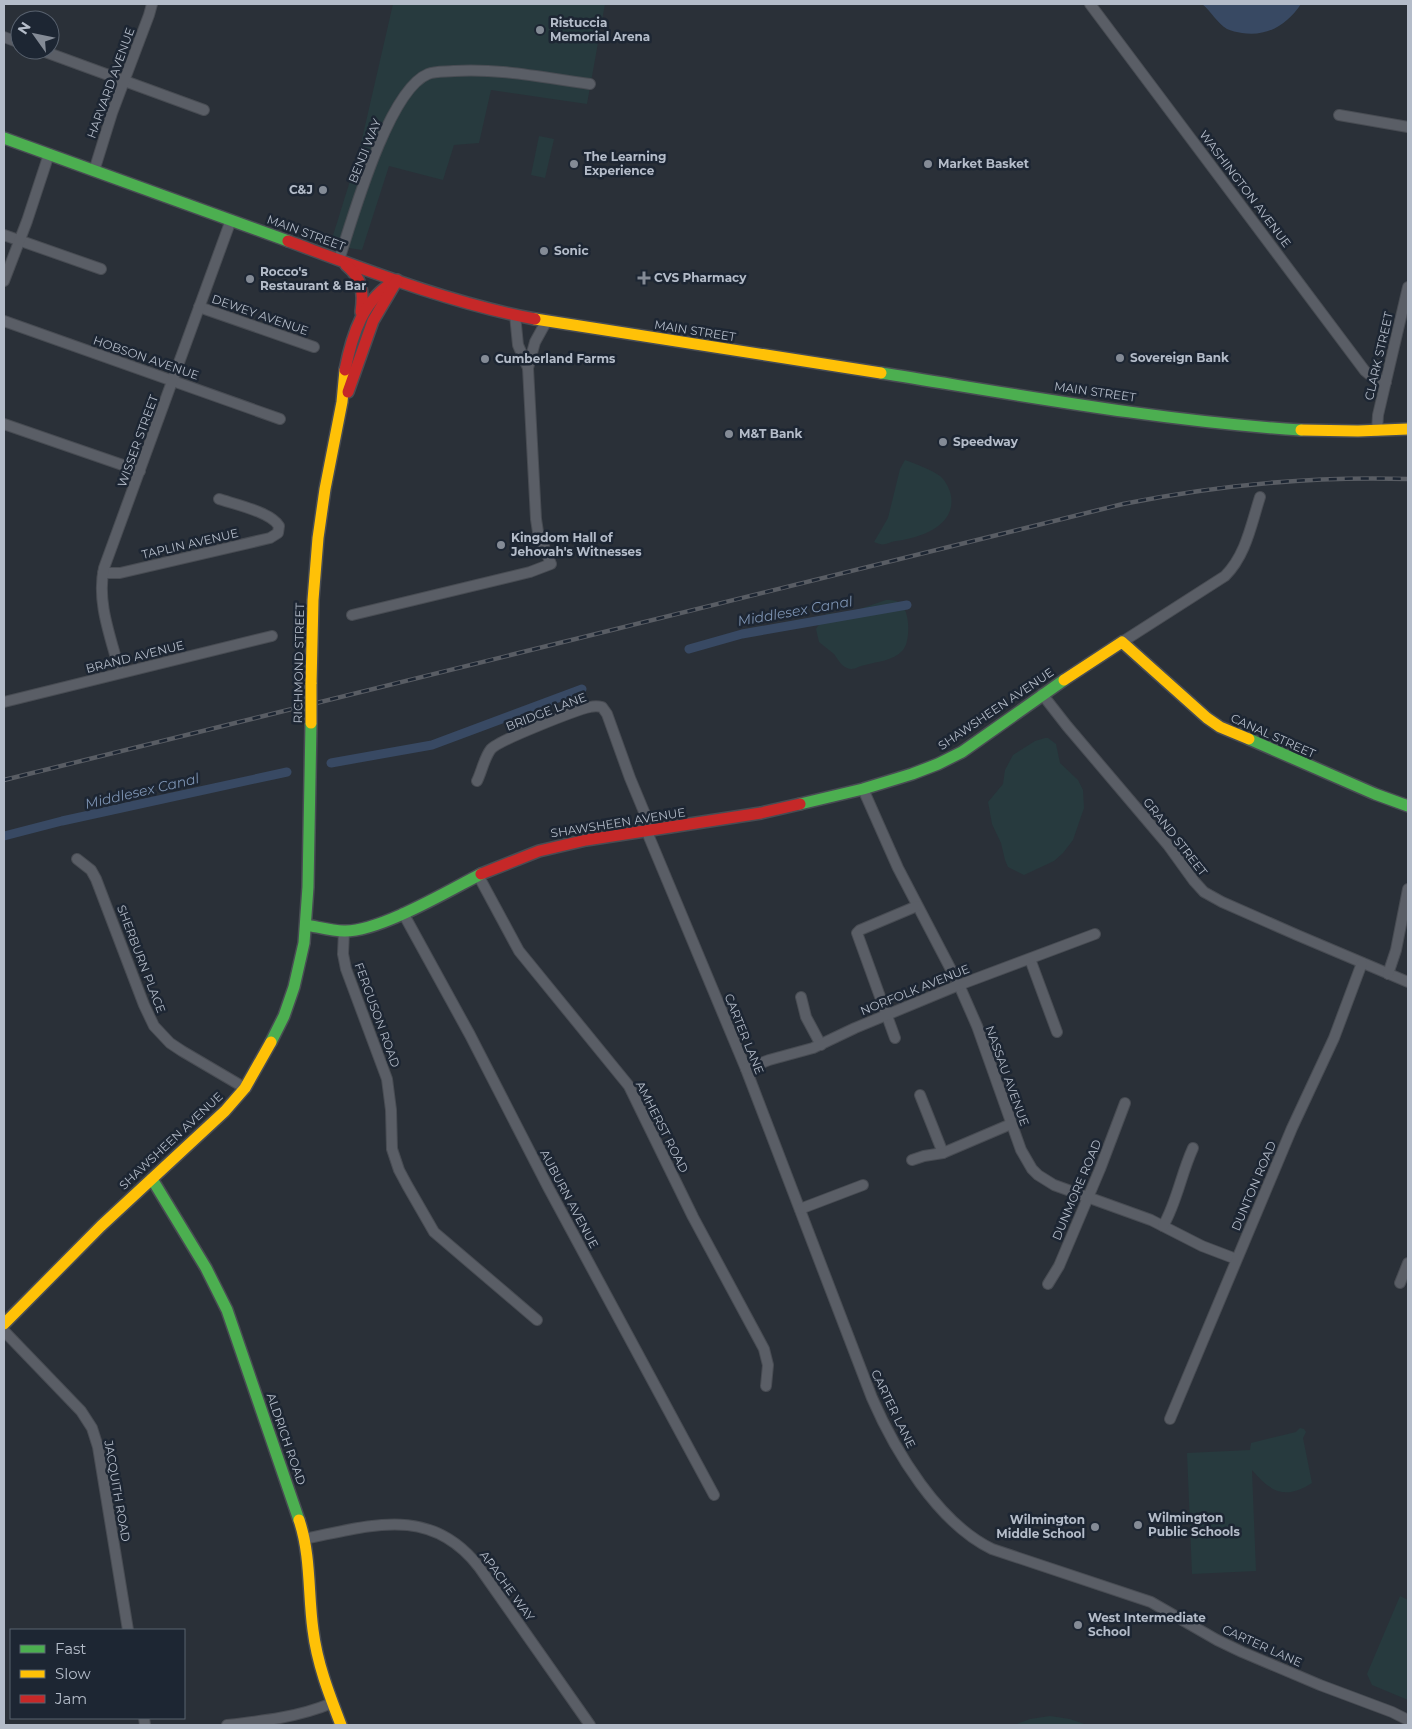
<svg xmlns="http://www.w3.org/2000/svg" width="1412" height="1729" font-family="Montserrat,sans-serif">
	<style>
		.green { fill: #273a3e }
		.water { fill: #384963 }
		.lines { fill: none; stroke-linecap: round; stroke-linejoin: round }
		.canal { stroke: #384963; stroke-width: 9 }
		.street-casing { stroke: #484c53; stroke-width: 12 }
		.fast-casing { stroke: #484c53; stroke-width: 14 }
		.slow-casing { stroke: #484c53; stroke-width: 14 }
		.jam-casing { stroke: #484c53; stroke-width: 14 }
		.street { stroke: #5a5e66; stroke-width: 10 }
		.fast { stroke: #4caf50; stroke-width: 11 }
		.slow { stroke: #ffc107; stroke-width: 11 }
		.jam { stroke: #c62828; stroke-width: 11 }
		.rail-casing { stroke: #595d64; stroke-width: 4.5 }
		.rail { stroke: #1d2633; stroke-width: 2.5; stroke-dasharray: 8; stroke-linecap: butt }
		.slow-bridge-casing { stroke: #484c53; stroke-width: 14; stroke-linecap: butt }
		.slow-bridge { stroke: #ffc107; stroke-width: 11 }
		.poi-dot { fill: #848b96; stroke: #1d2633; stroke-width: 2 }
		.labels { text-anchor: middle; stroke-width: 5; stroke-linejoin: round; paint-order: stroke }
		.poi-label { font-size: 12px; font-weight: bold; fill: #b4bcc9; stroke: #1d2633; text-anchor: start }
		.street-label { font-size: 12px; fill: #b4bcc9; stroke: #1d2633 }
		.water-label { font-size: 14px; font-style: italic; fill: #7c92b1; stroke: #1d2633 }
	</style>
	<rect width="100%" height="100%" fill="#2a3038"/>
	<g class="green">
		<path d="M393 4H605L587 104 491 90 479 143 454 145 443 180 389 166 362 250 330 245 359 152Z"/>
		<path d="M539 136 554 139 545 178 531 175Z"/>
		<path d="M905 460C916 464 930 469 940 476 945 480 950 489 951 496 956 526 920 538 896 541 885 543 885 547 874 542L888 518 900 469Z"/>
		<path d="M886 600C891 600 896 600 900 603 910 610 911 641 903 650 893 661 879 661 865 665 858 666 854 671 847 668 840 665 838 659 834 654 829 650 824 646 819 642L816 629 826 614 851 612Z"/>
		<path d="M1045 738H1048L1056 744 1060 763 1078 780 1083 790 1084 808 1073 840 1063 853 1054 861 1024 875 1008 867 1005 860 1001 843 992 824 988 802 1003 784 1005 770 1013 755 1035 741Z"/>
		<path d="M1300 1428 1304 1429 1306 1432 1303 1438 1312 1483C1284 1501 1270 1491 1252 1470L1256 1571 1192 1574 1187 1453 1250 1450 1251 1443 1296 1432Z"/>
		<path d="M1400 1596 1408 1600V1700L1372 1685 1367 1674Z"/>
		<path d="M1050 1716 1070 1719 1087 1725H1014L1030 1719Z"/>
	</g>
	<path class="water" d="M1202 4H1301C1287 25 1267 37 1242 33 1237 32 1231 31 1227 29 1217 23 1211 11 1202 4Z"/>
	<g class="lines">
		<g class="canal">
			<path d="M689 649 742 634 907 605"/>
			<path d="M331 763 432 745 582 689"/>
			<path d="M4 836 62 821 287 772"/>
		</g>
		<g class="street-casing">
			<g id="street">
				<path d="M1090 4 1365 371 1371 376 1386 382"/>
				<path d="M4 37 20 43"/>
				<path d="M40 50 204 110"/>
				<path d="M1339 115 1408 127"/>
				<path d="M94 171 112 113 149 15 152 4"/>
				<path d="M4 235 101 269"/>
				<path d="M339 260C352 220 388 90 428 74 436 71 446 72 454 71 499 68 545 78 590 84"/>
				<path d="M4 281 27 221 49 154"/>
				<path d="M199 307 314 347"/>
				<path d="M515 315 518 345 528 368"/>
				<path d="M4 321 280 419"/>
				<path d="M4 424 140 471"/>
				<path d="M1377 431 1378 415 1408 287"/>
				<path d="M103 573H120L270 538 278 533 279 526C271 512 234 504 219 499"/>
				<path d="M352 615 530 572 551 564 538 532 536 519 528 368 535 342 546 322"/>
				<path d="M1122 642 1225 576C1246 555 1251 525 1260 497"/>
				<path d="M120 673C112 640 96 603 104 568L231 220"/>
				<path d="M1042 694 1067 726 1168 845 1194 881 1204 892 1222 902 1297 935 1408 982"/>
				<path d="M4 702 272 636"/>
				<path d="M477 781C482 771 484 758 491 749 499 740 576 710 590 707 594 706 598 706 602 707L607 714 630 778 652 831"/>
				<path d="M863 789 898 868 959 985 977 1026 1021 1150 1032 1169 1038 1175 1054 1185 1151 1220 1202 1246 1236 1259"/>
				<path d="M647 832 746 1069 872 1398C895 1451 938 1523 992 1549L1151 1602 1217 1640 1242 1652 1320 1685 1392 1712 1408 1720"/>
				<path d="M77 859 91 870 96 879 144 1005 154 1026 170 1043 182 1051 245 1088"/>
				<path d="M478 875 519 951 629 1086 693 1217 764 1349 768 1365 766 1386"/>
				<path d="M403 913 470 1035 548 1187 714 1495"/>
				<path d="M344 931 343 954 346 969 387 1079 391 1110 392 1149 399 1170 407 1185 434 1232 537 1320"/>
				<path d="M1030 959 1057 1032"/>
				<path d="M1388 974 1396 950 1408 889"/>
				<path d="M801 997 806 1017 821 1045"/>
				<path d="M895 1038 857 933 860 930 917 906"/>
				<path d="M746 1069 769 1060 813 1048 855 1028 959 985 1095 934"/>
				<path d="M920 1095 943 1153"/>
				<path d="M912 1160 924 1156 943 1153 1011 1124"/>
				<path d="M800 1209 863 1185"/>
				<path d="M1163 1226C1177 1202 1181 1174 1193 1148"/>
				<path d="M1400 1283 1408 1263"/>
				<path d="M1048 1284 1059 1266 1100 1169 1125 1103"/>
				<path d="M4 1331 81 1411 92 1428 98 1447 128 1630"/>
				<path d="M1170 1419 1292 1128 1334 1038 1362 963"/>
				<path d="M304 1539C370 1526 430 1504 479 1567L590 1725"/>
				<path d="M144 1718 145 1725"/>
				<path d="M227 1725C263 1721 299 1717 332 1703"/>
			</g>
		</g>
		<g class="fast-casing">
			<g id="fast">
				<path d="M4 138 288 241"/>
				<path d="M881 373C1020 395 1160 421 1301 430"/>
				<path d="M1249 739 1375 794 1408 806"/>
				<path d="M800 804 863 789 912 774 938 764 962 752 1064 680"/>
				<path d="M306 925C318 927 332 931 344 931 379 932 448 891 481 874"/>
				<path d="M271 1042 284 1016 294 987 304 943 308 887 311 723"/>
				<path d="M152 1179 206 1268 227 1310 299 1520"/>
			</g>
		</g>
		<g class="slow-casing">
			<g id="slow">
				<path d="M535 319 881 373"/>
				<path d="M1301 430 1358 431 1408 429"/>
				<path d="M1064 680 1122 642 1207 718 1220 727 1249 739"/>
				<path d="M311 684 313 600 318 538 325 489 342 402 345 370"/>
				<path d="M4 1324 101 1226 225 1111 245 1088 271 1042"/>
				<path d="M299 1520C311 1555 308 1594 313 1630 317 1663 329 1694 341 1725"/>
			</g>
		</g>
		<g class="jam-casing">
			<g id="jam">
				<path d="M288 241C369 271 450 303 535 319"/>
				<path d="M346 265C362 278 364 292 361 312"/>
				<path d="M345 370C352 335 363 298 397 280"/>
				<path d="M348 392 373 321 396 282"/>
				<path d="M481 874 539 851 586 840 761 813 800 804"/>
			</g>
		</g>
		<use href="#street" class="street"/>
		<use href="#fast" class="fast"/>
		<use href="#slow" class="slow"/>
		<use href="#jam" class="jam"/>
		<g class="rail-casing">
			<path id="rail" d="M4 780 1123 504C1218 485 1312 476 1408 479"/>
		</g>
		<use href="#rail" class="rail"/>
		<g class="slow-bridge-casing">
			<path id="slow-bridge" d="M311 684V723"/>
		</g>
		<use href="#slow-bridge" class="slow-bridge"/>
	</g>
	<g class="poi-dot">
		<circle cx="540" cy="30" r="5"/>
		<circle cx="574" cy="164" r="5"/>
		<circle cx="928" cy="164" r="5"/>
		<circle cx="323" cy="190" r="5"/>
		<circle cx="544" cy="251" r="5"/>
		<path d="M641.5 270.5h5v5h5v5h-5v5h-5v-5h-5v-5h5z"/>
		<circle cx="250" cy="279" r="5"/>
		<circle cx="1120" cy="358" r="5"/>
		<circle cx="485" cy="359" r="5"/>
		<circle cx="729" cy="434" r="5"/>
		<circle cx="943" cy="442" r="5"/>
		<circle cx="501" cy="545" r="5"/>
		<circle cx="1138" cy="1525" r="5"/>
		<circle cx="1095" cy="1527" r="5"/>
		<circle cx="1078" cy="1625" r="5"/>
	</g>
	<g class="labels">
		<g class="poi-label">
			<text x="550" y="27">Ristuccia<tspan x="550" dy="14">Memorial Arena</tspan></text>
			<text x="584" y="161">The Learning<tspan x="584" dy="14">Experience</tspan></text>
			<text x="938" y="168">Market Basket</text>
			<text x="313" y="194" text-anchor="end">C&amp;J</text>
			<text x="554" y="255">Sonic</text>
			<text x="260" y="276">Rocco's<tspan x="260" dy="14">Restaurant &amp; Bar</tspan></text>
			<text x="654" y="282">CVS Pharmacy</text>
			<text x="1130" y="362">Sovereign Bank</text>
			<text x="495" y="363">Cumberland Farms</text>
			<text x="739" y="438">M&amp;T Bank</text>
			<text x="953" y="446">Speedway</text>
			<text x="511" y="542">Kingdom Hall of<tspan x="511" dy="14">Jehovah's Witnesses</tspan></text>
			<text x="1148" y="1522">Wilmington<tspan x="1148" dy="14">Public Schools</tspan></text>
			<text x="1085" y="1524" text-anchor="end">Wilmington<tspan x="1085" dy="14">Middle School</tspan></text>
			<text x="1088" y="1622">West Intermediate<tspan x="1088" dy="14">School</tspan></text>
		</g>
		<g class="street-label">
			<text transform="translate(111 83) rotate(-70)" y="4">HARVARD AVENUE</text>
			<text transform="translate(365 151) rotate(-68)" y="4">BENJI WAY</text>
			<text transform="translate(1245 189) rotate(53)" y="4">WASHINGTON AVENUE</text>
			<text transform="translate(306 233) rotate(20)" y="4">MAIN STREET</text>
			<text transform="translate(260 315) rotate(19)" y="4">DEWEY AVENUE</text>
			<text transform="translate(695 331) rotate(9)" y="4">MAIN STREET</text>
			<text transform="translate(1379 356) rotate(-77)" y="4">CLARK STREET</text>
			<text transform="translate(146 358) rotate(19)" y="4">HOBSON AVENUE</text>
			<text transform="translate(1095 392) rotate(8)" y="4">MAIN STREET</text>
			<text transform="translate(138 441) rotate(-70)" y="4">WISSER STREET</text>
			<text transform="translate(190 544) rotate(-13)" y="4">TAPLIN AVENUE</text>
			<text transform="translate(135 657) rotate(-14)" y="4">BRAND AVENUE</text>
			<text transform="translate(299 663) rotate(-89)" y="4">RICHMOND STREET</text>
			<text transform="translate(996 709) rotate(-34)" y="4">SHAWSHEEN AVENUE</text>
			<text transform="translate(546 712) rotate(-21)" y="4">BRIDGE LANE</text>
			<text transform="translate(1273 736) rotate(24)" y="4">CANAL STREET</text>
			<text transform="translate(618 823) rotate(-9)" y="4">SHAWSHEEN AVENUE</text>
			<text transform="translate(1175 837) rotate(52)" y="4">GRAND STREET</text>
			<text transform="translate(141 959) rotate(69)" y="4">SHERBURN PLACE</text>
			<text transform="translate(915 990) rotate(-22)" y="4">NORFOLK AVENUE</text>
			<text transform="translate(377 1015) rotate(70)" y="4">FERGUSON ROAD</text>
			<text transform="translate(744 1034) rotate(68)" y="4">CARTER LANE</text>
			<text transform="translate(1007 1076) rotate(70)" y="4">NASSAU AVENUE</text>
			<text transform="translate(662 1127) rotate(63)" y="4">AMHERST ROAD</text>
			<text transform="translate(171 1141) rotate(-43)" y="4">SHAWSHEEN AVENUE</text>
			<text transform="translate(1254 1186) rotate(-67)" y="4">DUNTON ROAD</text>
			<text transform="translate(1077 1190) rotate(-67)" y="4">DUNMORE ROAD</text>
			<text transform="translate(569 1199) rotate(62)" y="4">AUBURN AVENUE</text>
			<text transform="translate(893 1409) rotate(64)" y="4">CARTER LANE</text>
			<text transform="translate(286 1439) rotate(71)" y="4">ALDRICH ROAD</text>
			<text transform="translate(117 1491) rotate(80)" y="4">JACQUITH ROAD</text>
			<text transform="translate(507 1586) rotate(54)" y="4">APACHE WAY</text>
			<text transform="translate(1262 1646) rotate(24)" y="4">CARTER LANE</text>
		</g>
		<g class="water-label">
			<text transform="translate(795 611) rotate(-10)" y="5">Middlesex Canal</text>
			<text transform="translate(142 791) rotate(-13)" y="5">Middlesex Canal</text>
		</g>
	</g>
	<rect width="1412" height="1729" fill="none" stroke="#b4bcc9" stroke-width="10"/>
	<rect x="10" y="1629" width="175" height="90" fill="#1d2633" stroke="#59626f"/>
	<rect x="20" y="1645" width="25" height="8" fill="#4caf50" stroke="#59626f"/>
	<text x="55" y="1654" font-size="15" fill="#b4bcc9">Fast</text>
	<rect x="20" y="1670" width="25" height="8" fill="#ffc107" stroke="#59626f"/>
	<text x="55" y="1679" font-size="15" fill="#b4bcc9">Slow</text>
	<rect x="20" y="1695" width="25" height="8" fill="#c62828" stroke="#59626f"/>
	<text x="55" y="1704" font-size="15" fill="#b4bcc9">Jam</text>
	<g transform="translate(35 35) rotate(303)"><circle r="24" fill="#1d2633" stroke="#59626f"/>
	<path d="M0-4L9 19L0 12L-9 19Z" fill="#848b96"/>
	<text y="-8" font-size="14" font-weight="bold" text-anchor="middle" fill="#b4bcc9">N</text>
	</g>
</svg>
